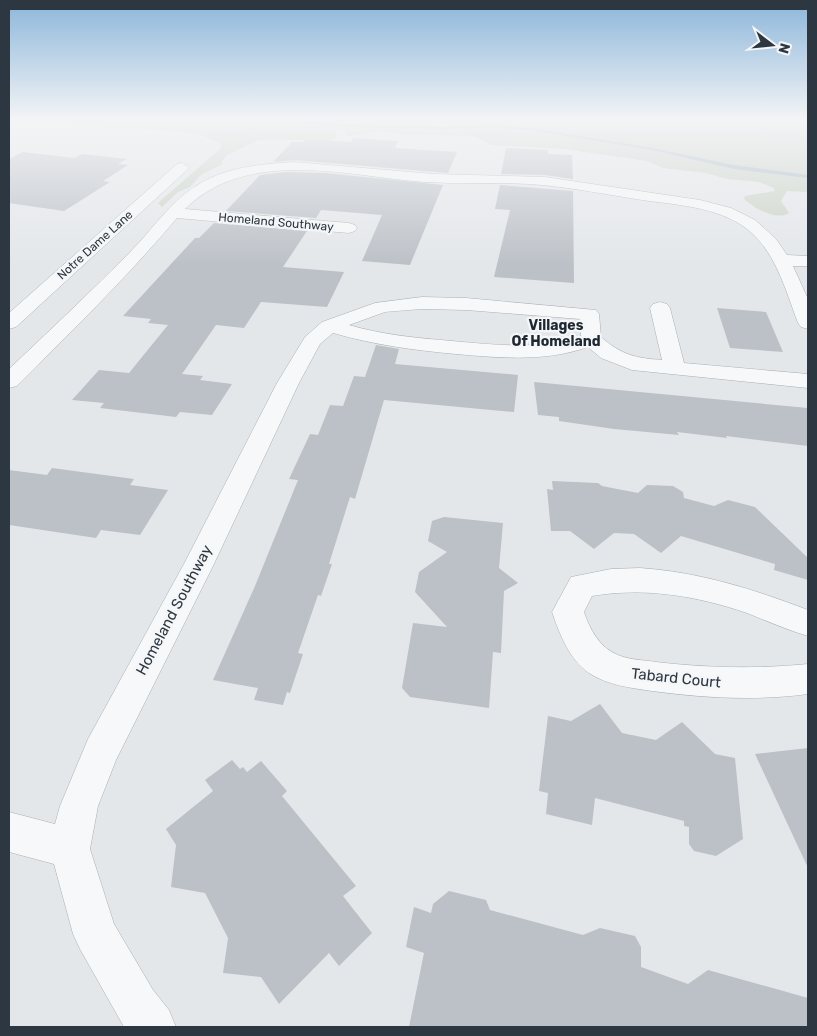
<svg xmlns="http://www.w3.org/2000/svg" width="817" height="1036" font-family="Rubik,sans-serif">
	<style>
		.green { fill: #cbd3c6 }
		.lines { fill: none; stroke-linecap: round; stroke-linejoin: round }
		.stream { fill: #a3b9c6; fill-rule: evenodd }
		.building { fill: #bcc1c7 }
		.minor-casing { stroke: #a9afb4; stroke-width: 1 }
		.minor { fill: #f6f8f9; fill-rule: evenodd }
		.labels { text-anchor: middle; stroke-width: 4.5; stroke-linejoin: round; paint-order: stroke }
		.far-street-label { font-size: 12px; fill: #2d3741; stroke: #f4f6f8 }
		.far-neighbourhood-label { font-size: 14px; font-weight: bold; fill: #1f2832; stroke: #f4f6f8 }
		.street-label { font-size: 15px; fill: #2d3741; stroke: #f4f6f8 }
	</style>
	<rect width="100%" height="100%" fill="#e4e7ea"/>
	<path class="green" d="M9 120H146L160 122 171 120H808V192L787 191 781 201 789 213C776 221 754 208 744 199L745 196 775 191 774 188 759 182 727 179 706 173 663 168 647 161 564 149 491 145 477 137 470 136 408 135 380 131 349 136 346 135 345 130H337L336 139 333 140H259L227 155 222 161 223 164 202 174 190 187 178 192 162 207 158 203 221 148V143L198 134 162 130Z"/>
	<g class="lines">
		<path class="stream" d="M292 120 355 125 443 127 493 125 531 128 652 148 734 165 808 175V178L734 169 652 150 531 130 493 127 443 129 355 127 304 124Z"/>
	</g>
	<g class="building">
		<path d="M353 138 398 141 395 148 457 152 448 173 294 160 273 162 292 142H303L306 139 351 142Z"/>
		<path d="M506 148 548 150V154L572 155 573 179 545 175 501 174Z"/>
		<path d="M23 152 74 158 82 154 127 159 118 164 128 165 103 181 110 182 64 211 9 203V159Z"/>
		<path d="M286 172 325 173 443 185 410 265 362 261 382 215 321 210 316 218 226 211 260 175Z"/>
		<path d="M500 185 573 191 574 283 494 277 510 210 495 209Z"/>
		<path d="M214 223 307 231 283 267 344 272 327 307 261 302 244 328 216 325 182 374 203 376 200 380 232 384 212 415 180 412 176 417 100 408 104 403 72 400 99 370 129 373 168 325 148 323 151 319 123 316 195 238H199Z"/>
		<path d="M717 308 766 312 783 352 730 348Z"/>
		<path d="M376 345 399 349 395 364 518 375 514 412 384 400 355 499 350 497 329 564H332L321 596 318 595 298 653 303 654 290 693 287 692 283 705 254 700 258 688 213 680 255 586 298 480 289 479 310 434 318 435 330 405 343 406 354 376 365 377Z"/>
		<path d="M534 382 808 408V446L726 436 727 438 677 432 679 435 614 429 559 421V417L538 415Z"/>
		<path d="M52 468 134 479 130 485 168 490 140 535 101 530 96 538 9 525V470L47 475Z"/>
		<path d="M552 481 598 483 602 486 638 493 647 485 673 486 683 492 684 498 714 506 728 500 755 507 808 558V580L774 570 775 564 681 536 661 553 634 534 614 533 594 549 570 531H551L547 489 553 490Z"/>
		<path d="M444 517 503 523 499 568 518 583 504 591 501 653 493 652 489 708 410 697 402 688 413 623 447 627 415 592 419 572 447 552 428 541 432 521Z"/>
		<path d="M600 704 622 733 656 740 682 722 715 754 735 758 743 839 716 856 694 851 689 844V827L684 826V821L595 798 592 825 546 814 548 793 539 791 548 716 571 721Z"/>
		<path d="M808 748V868L755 754Z"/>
		<path d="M232 760 240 769 243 767 247 772 261 761 287 791 282 796 356 886 343 896 372 933 339 966 329 953 279 1004 261 977 223 973 228 938 205 893 171 887 176 845 166 829 213 791 205 780Z"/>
		<path d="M449 891 486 900 490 910 583 935 600 928 635 936 641 947V967L688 984 708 970 808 998V1027H409L424 953 406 947 414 907 431 913 433 904Z"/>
	</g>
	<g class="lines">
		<g class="minor-casing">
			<g id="minor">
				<path d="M294 162 434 174 545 177 700 200 731 208 755 220 776 239 787 255 808 256V266H793L808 299V329L801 327 798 323C785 289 775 248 743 226 716 208 681 205 649 201 609 195 570 187 530 184 494 182 459 184 424 182 372 178 318 165 266 172 235 176 207 187 185 209L349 223 355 225 357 228 355 231 349 233 177 218C127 277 72 331 17 386L9 388V369C50 330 92 291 132 250 153 229 170 202 196 186 225 167 261 164 294 162Z"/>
				<path d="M182 163 189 167 187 170 16 327 9 329V313L177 164Z"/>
				<path d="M422 297 466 298 596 310 599 314 601 337C622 355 635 358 662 360L650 308 653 304 660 302 667 304 670 308 684 363 808 374V388L632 370 601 358 588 347C545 362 501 358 456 354 413 350 375 345 333 333L320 344 299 383 213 566 116 760 98 806 90 849 114 924 153 990 169 1010 176 1027H124L80 949 73 934 54 864 9 852V812L55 824 60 806 88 739 185 562 277 383 305 337 322 322 375 303ZM422 309 466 310 580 319 581 336C539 350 495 345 452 341 417 338 383 335 349 325L385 312Z"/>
				<path d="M640 568C699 572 753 589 808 610V636C787 630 767 621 747 613 697 596 645 587 592 596L584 612C590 630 600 648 618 655 630 660 644 660 656 662 707 668 757 669 808 664V694C756 701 704 698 652 691 631 688 607 685 589 673 569 659 560 635 552 612L571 577 611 569Z"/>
			</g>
		</g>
		<use href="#minor" class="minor"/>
	</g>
	<linearGradient id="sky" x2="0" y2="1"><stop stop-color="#8cb6da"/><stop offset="0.45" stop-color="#f3f4f6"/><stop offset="1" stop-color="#f3f4f6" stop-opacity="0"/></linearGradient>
	<rect width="817" height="265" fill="url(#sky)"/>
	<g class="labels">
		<g class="far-street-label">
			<text transform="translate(276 222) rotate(5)" y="4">Homeland Southway</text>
			<text transform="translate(95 245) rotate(-42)" y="4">Notre Dame Lane</text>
		</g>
		<g class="far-neighbourhood-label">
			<text x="556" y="330">Villages<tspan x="556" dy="16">Of Homeland</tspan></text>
		</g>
		<g class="street-label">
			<text transform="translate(174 610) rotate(-62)" y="5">Homeland Southway</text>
			<text transform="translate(676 678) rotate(6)" y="5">Tabard Court</text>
		</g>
	</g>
	<rect width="817" height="1036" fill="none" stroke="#2d3741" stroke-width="20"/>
	<g transform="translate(772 45) rotate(106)" stroke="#f4f6f8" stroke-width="4" paint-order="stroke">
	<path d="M0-4L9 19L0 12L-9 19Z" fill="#2d3741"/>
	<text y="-8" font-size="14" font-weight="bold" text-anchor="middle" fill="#2d3741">N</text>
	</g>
</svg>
